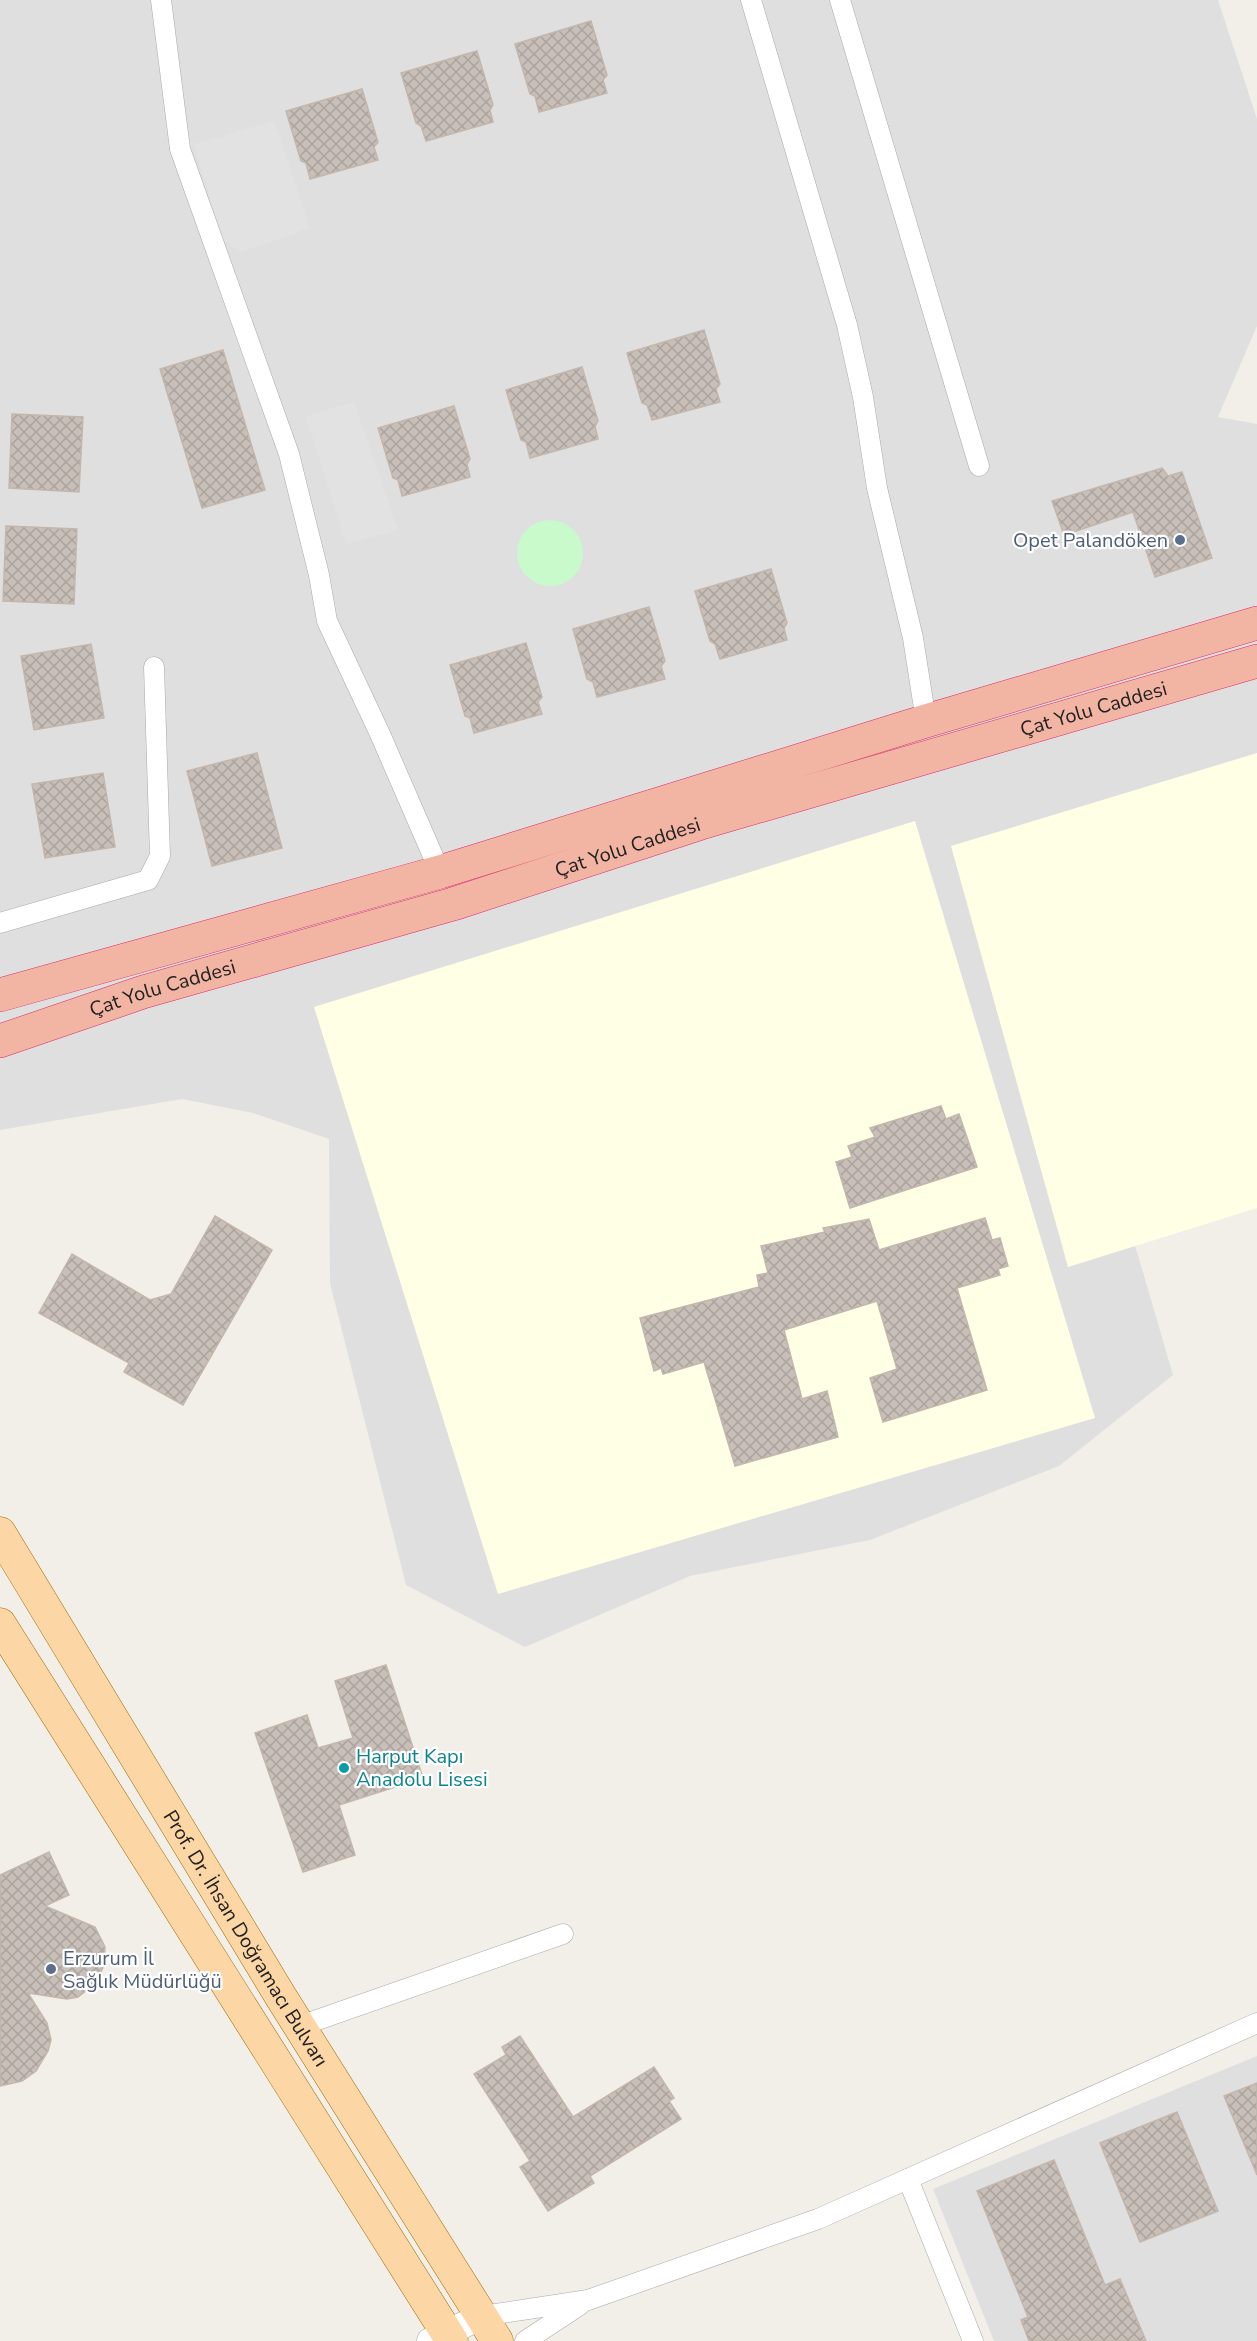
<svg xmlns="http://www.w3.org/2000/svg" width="1257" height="2341" font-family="'Nunito Sans',sans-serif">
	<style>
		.residential { fill: #e0dfdf }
		.education { fill: #ffffe5 }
		.park { fill: #c8facc }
		.parking { fill: #e2e2e2 }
		.building { fill: url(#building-cross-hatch); stroke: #c4b6ab; stroke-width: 1.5 }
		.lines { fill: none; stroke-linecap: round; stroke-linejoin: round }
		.minor-casing { stroke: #a9a9a9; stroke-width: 21 }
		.tertiary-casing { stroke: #a9a9a9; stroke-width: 27 }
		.primary-casing { stroke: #a06b00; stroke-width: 33 }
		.trunk-casing { stroke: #dc2a67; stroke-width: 34 }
		.minor { stroke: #fff; stroke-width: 20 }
		.tertiary { stroke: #fff; stroke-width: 26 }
		.primary { stroke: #fcd6a4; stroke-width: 32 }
		.trunk { stroke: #f2b4a3; stroke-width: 33 }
		.service-dot { fill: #5c6f8a; stroke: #fff; stroke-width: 2 }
		.culture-dot { fill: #0f9aa8; stroke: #fff; stroke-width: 2 }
		.labels { text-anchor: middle; stroke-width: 4.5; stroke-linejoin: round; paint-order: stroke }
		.service-label { font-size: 20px; fill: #4e5e75; stroke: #fff; text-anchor: end }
		.street-label { font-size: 20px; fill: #222; stroke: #fff }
		.culture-label { font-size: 20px; fill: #0d838f; stroke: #fff; text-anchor: start }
	</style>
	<defs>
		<pattern id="building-cross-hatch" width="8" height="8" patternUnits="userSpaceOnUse" patternTransform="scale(1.5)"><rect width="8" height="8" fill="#c7bfb8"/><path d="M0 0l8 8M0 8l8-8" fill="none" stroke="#aba49e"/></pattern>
	</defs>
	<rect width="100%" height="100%" fill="#f2efe9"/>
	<g class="residential">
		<path d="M0 0H1218L1257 119V326L1218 417 1257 424V786L1033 896 1173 1375 1059 1466 870 1540 690 1576 525 1647 406 1585 330 1283 329 1139 253 1113 182 1099 0 1130Z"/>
		<path d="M1257 2056V2341H994L933 2189Z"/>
	</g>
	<g class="education">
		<path d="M1257 753V1208L1068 1267 951 846Z"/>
		<path d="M915 821 1095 1418 498 1594 314 1007Z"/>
	</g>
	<circle class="park" cx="550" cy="553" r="33"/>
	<g class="parking">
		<path d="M274 121 310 228 241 252 222 239 194 144Z"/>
		<path d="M354 402 398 530 346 544 306 416Z"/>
	</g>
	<g class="building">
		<path d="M591 21 607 75 603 80 607 93 539 112 535 96 530 94 515 44Z"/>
		<path d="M477 51 493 105 490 110 493 122 426 141 421 126 416 123 401 73Z"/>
		<path d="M362 89 378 142 374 147 378 160 310 179 306 163 301 161 286 111Z"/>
		<path d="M704 330 720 384 716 389 720 402 652 420 647 405 642 403 627 353Z"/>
		<path d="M223 350 265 490 202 508 160 369Z"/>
		<path d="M582 367 598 421 595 426 598 439 530 458 526 442 521 440 506 390Z"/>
		<path d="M454 406 470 459 467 464 470 477 402 496 398 480 393 478 378 428Z"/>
		<path d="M12 414 83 417 79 492 9 488Z"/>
		<path d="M1162 468 1168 476 1182 472 1212 558 1155 577 1133 512 1064 535 1052 501Z"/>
		<path d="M6 526 77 529 74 604 3 601Z"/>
		<path d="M771 569 787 623 784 628 787 640 720 659 715 644 710 641 695 591Z"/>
		<path d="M649 607 665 661 661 666 665 679 597 697 593 682 587 679 573 629Z"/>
		<path d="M526 643 542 697 538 702 542 714 474 733 470 718 465 716 450 665Z"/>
		<path d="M91 644 104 718 34 730 21 656Z"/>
		<path d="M257 753 282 848 212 866 187 771Z"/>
		<path d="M103 773 115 847 45 858 32 784Z"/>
		<path d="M941 1106 946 1119 959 1114 977 1167 850 1208 836 1162 852 1157 848 1146 875 1137 870 1128Z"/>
		<path d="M215 1216 272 1250 183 1405 124 1372 129 1363 39 1313 72 1254 150 1300 171 1294Z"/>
		<path d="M985 1218 992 1240 1000 1238 1008 1266 998 1269 1000 1275 957 1288 987 1390 883 1422 870 1378 897 1369 877 1301 784 1330 802 1399 827 1391 838 1437 735 1466 704 1362 663 1374 661 1368 654 1371 640 1318 759 1287 757 1275 768 1273 761 1246 825 1232 823 1228 869 1219 879 1250Z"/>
		<path d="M386 1665 423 1778 339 1805 355 1855 303 1872 255 1733 307 1715 318 1748 353 1738 335 1681Z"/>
		<path d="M49 1852 69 1895 45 1906 95 1927 105 1947 104 1965 96 1983 78 1997 67 1999 28 1993 47 2023 51 2040 48 2051 36 2071 22 2081 0 2086V1875Z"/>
		<path d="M520 2036 573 2117 654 2067 674 2098 669 2101 681 2119 590 2176 594 2183 548 2211 520 2167 530 2161 474 2074 506 2055 502 2047Z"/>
		<path d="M1257 2083V2175L1224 2096Z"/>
		<path d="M1177 2112 1218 2211 1140 2242 1100 2143Z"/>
		<path d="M1054 2160 1105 2285 1120 2279 1146 2341H1029L1021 2320 1028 2317 977 2191Z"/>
	</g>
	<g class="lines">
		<g class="minor-casing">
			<g id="minor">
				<path d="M161 0 180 149 289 454 319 575 327 621 380 734 440 872"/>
				<path d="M751 0 847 325 863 397 877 488 913 638 926 721"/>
				<path d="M840 0 979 466"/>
				<path d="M0 923 148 880 160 856 154 667"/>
				<path d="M300 2026 563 1934"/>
				<path d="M908 2179 973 2341"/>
				<path d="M482 2316 588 2300 818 2219 1257 2023"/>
				<path d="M525 2341 580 2305"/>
			</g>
		</g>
		<g class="tertiary-casing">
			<path id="tertiary" d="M430 2341 482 2316"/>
		</g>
		<g class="primary-casing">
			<g id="primary">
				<path id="s1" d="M0 1533 281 1997 497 2341"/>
				<path d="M0 1624 452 2341"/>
			</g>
		</g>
		<g class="trunk-casing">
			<g id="trunk">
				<path d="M0 995 440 872 926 721 1257 623"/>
				<path id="s2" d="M0 1041 143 992 453 904 701 823 1257 661"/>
			</g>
		</g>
		<use href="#minor" class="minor"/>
		<use href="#tertiary" class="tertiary"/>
		<use href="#primary" class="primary"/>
		<use href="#trunk" class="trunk"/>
	</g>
	<g class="service-dot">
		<circle cx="1180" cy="540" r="6"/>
		<circle cx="51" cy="1969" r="6"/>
	</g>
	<circle class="culture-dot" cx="344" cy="1768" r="6"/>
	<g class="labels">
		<g class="service-label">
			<text x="1168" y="547">Opet Palandöken</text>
			<text x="63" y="1965" text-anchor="start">Erzurum İl<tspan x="63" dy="23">Sağlık Müdürlüğü</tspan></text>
		</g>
		<g class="street-label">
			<text dy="7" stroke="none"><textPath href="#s2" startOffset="1143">Çat Yolu Caddesi</textPath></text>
			<text dy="7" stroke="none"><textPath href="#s2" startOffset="657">Çat Yolu Caddesi</textPath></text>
			<text dy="7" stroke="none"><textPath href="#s2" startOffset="171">Çat Yolu Caddesi</textPath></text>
			<text dy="7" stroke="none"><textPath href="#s1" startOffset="474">Prof. Dr. İhsan Doğramacı Bulvarı</textPath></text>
		</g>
		<g class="culture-label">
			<text x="356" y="1763">Harput Kapı<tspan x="356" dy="23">Anadolu Lisesi</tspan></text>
		</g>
	</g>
</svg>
